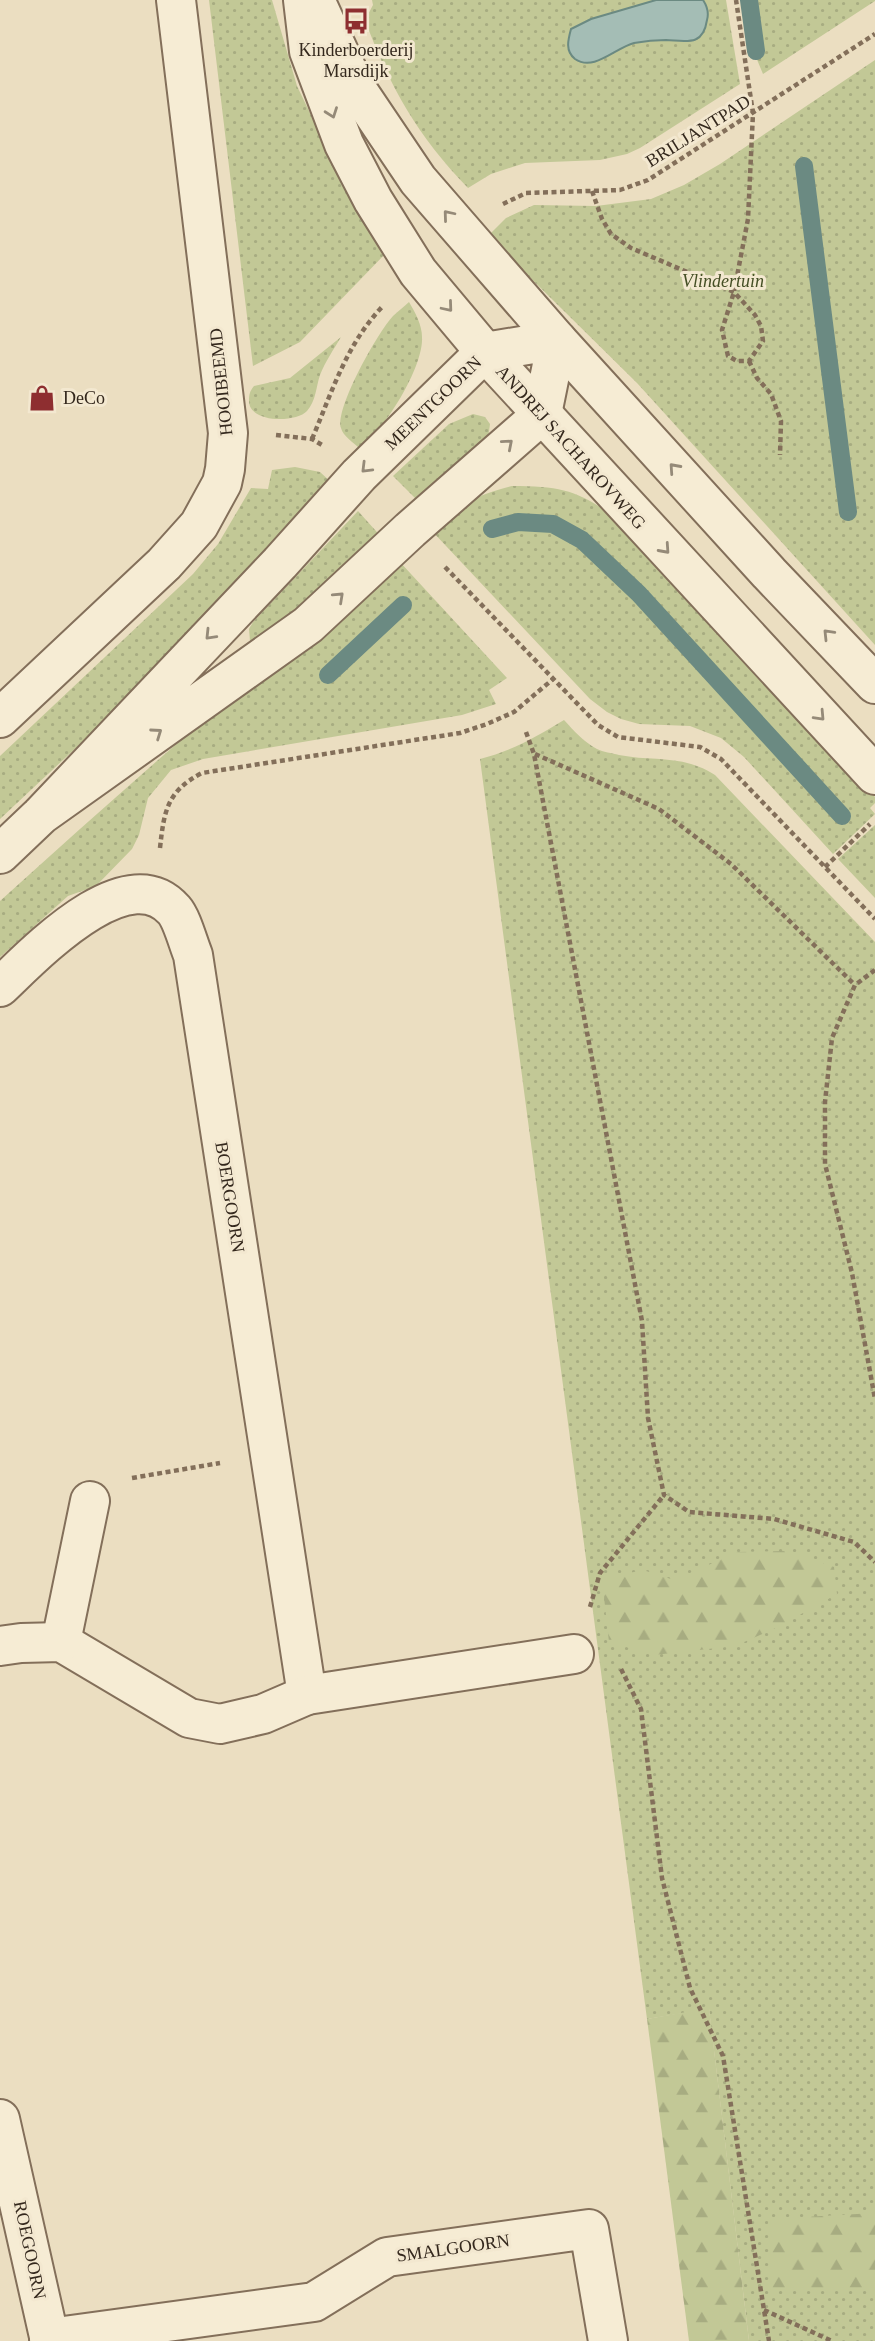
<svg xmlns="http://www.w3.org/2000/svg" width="875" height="2341" font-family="'Times New Roman',serif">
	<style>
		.grass { fill: url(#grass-dots) }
		.forest { fill: url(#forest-firs) }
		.water { fill: #a4bdb5; stroke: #6b8a82; stroke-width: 2 }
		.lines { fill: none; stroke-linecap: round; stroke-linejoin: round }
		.stream { stroke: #6b8a82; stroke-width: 18 }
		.minor-casing { stroke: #836f5a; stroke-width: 42 }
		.path { stroke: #836f5a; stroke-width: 4.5; stroke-dasharray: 5 3.5; stroke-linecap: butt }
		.minor { stroke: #f6ecd4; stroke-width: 38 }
		.oneway { stroke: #958a78 }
		.labels { text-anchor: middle; stroke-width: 6; stroke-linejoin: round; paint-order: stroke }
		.poi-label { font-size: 18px; fill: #34281d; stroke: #f3e8d0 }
		.street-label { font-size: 18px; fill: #34281d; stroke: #f3e8d0 }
		.park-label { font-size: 18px; font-style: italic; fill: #454f25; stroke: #f3e8d0 }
	</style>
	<defs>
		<pattern id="grass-dots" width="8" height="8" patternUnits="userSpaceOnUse" patternTransform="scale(1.75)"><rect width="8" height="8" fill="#c2c896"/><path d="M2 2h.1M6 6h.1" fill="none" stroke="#a7ac81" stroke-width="1.8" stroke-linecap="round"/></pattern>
		<pattern id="forest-firs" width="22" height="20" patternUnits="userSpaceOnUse" patternTransform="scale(1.75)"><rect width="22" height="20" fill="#c2c896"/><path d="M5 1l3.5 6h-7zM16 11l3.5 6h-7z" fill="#a7ac81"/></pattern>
	</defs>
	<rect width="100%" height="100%" fill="#ebdec1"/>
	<g class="grass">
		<path d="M209 0H272L297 86 359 215 386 253 300 342 253 366Z"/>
		<path d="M372 0H726L740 84 640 148 627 154 600 160 525 163 491 174 468 188C418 136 390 88 365 20L373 5Z"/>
		<path d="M745 0H875V1L763 74 753 50Z"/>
		<path d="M875 60V645L637 383 488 236 506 218 534 205 596 206 651 199 684 185 720 164Z"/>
		<path d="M409 302C415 312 422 325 422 337 424 367 383 433 359 448 353 442 343 436 341 428 335 408 378 332 393 316 398 311 404 307 409 302Z"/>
		<path d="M341 337C334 349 325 362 320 375 316 387 316 401 307 411 296 423 249 423 249 401 249 394 250 391 254 386L290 378Z"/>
		<path d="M473 414 485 417 490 424 488 439 422 505 393 476 449 424Z"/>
		<path d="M295 467 320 472 332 483 191 640 0 819V756L193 574 218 544 251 488 268 489 272 470Z"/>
		<path d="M512 486C564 486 578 491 620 520L875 797V803L870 808 875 814 833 854 744 757 721 738 690 726 639 724 621 719 607 712 590 699 431 530C462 505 472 496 512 486Z"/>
		<path d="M358 511 384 540 257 645 250 641 249 629 253 622Z"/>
		<path d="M399 561 507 678 489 690 496 704 462 715 203 759 171 770 148 798 139 835 132 849 96 886 68 896 0 957V901C73 835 146 770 220 706 278 656 340 609 399 561Z"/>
		<path d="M564 720C574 731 584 742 597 749 603 752 612 753 619 755 655 762 682 754 715 775L875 942V2341H749L709 2009 647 2019 480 759C512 751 536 737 564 720Z"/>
		<path d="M875 825V898L838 859Z"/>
	</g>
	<g class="forest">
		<path d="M789 1551 834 1567 837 1594 778 1627 735 1646 654 1655 609 1642 602 1579 643 1570 674 1580 738 1552Z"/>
		<path d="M709 2008 749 2341H689L647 2019Z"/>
		<path d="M875 2213V2291H771L768 2219Z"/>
	</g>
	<path class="water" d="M656 0H703C707 6 709 13 707 20 703 47 686 41 666 40 655 40 645 41 634 43 615 48 594 72 575 59 565 51 568 40 571 29L591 19Z"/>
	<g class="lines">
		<g class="stream">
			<path d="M749 0 756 51"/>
			<path d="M804 166 848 512"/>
			<path d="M492 529 518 522 553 524 582 540 639 594 842 816"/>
			<path d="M328 675 403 605"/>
		</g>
		<g class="minor-casing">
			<g id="minor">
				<path d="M303 0 309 51 344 144 373 200 418 272 485 352 875 775"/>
				<path d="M316 2 354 85 418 180 557 340 769 573 875 684"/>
				<path d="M0 718 164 564 199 525 222 483 225 469 228 433 176 0"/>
				<path d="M0 854 41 815 280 563 359 475 485 352 557 340 542 414 530 425 410 530 308 625 41 815"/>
				<path d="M0 987C34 955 127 856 174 910 182 919 188 943 193 955L307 1695 263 1714 220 1724 189 1718 61 1642 21 1643 0 1646"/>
				<path d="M61 1642 90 1501"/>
				<path d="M307 1695 574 1654"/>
				<path d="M0 2119 50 2341"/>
				<path d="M49 2338 314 2302 387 2257 589 2229 608 2341"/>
			</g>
		</g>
		<g class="path">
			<path d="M592 191 602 219 611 234 631 248 734 292 755 315 761 326 763 341 749 361H737L728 356 722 330 734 292 748 219 753 113 736 0"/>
			<path d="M503 204 526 193 620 190 648 180 875 34"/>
			<path d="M749 361 757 378 771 394 781 421 780 455"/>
			<path d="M276 435 312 439 322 445"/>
			<path d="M312 439C332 392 346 345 382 307"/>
			<path d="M445 567 598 725 618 737 700 747 721 759 875 919"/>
			<path d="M526 732 534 754 642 1321 648 1418 664 1495 689 1512 774 1519 854 1542 875 1562"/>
			<path d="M535 754 659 809 731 864 855 985"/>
			<path d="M160 848C164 811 167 791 202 773L460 733 487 724 514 712 552 680"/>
			<path d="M825 867 870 824"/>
			<path d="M875 970 855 985 832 1038 825 1102V1164L852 1273 875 1399"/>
			<path d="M132 1478 220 1463"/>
			<path d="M590 1607 600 1573 664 1495"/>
			<path d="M621 1669 641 1709 662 1878 690 1988 723 2056 769 2341"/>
			<path d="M764 2310 832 2341"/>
		</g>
		<use href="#minor" class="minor"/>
	</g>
	<defs><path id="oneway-chevron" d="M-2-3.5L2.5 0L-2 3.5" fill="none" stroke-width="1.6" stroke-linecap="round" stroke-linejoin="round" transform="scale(1.75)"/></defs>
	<g class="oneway">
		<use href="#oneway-chevron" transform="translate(332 113) rotate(70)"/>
		<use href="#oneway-chevron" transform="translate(448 215) rotate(-130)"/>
		<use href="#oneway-chevron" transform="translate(448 307) rotate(50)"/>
		<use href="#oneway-chevron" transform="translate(508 444) rotate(-41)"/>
		<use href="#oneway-chevron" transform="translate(366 468) rotate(135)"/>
		<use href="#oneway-chevron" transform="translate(674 468) rotate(-132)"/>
		<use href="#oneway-chevron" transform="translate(665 549) rotate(48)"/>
		<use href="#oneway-chevron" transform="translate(339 597) rotate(-43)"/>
		<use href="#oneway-chevron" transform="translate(828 634) rotate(-134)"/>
		<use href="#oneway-chevron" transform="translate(210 635) rotate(134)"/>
		<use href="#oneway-chevron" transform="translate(820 716) rotate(47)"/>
		<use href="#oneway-chevron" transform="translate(157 733) rotate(-35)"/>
	</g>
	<defs>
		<g id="bus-bare" transform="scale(2.1)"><path d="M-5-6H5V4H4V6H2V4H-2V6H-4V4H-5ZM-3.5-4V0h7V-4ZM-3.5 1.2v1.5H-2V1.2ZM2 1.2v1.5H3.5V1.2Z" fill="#8e2e30" stroke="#f3e8d0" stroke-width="2.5" paint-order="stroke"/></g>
		<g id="shop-bare" transform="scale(2.1)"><path d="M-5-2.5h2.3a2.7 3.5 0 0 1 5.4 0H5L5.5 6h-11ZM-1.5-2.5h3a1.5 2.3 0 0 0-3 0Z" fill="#8e2e30" stroke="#f3e8d0" stroke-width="2.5" paint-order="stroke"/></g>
	</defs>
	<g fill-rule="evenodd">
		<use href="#bus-bare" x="356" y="21"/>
		<use href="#shop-bare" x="42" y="398"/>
	</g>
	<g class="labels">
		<g class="poi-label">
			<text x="356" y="56">Kinderboerderij<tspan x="356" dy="21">Marsdijk</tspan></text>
			<text x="63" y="404" text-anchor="start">DeCo</text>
		</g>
		<g class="street-label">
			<text transform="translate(698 131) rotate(-32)" y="6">BRILJANTPAD</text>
			<text transform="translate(221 382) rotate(-96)" y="6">HOOIBEEMD</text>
			<text transform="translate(433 403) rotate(-44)" y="6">MEENTGOORN</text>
			<text transform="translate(571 447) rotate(48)" y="6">ANDREJ SACHAROVWEG</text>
			<text transform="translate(230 1197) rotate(81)" y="6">BOERGOORN</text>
			<text transform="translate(453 2248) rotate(-8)" y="6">SMALGOORN</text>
			<text transform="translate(30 2250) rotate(78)" y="6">ROEGOORN</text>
		</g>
		<g class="park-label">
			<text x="723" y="287">Vlindertuin</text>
		</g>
	</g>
</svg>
